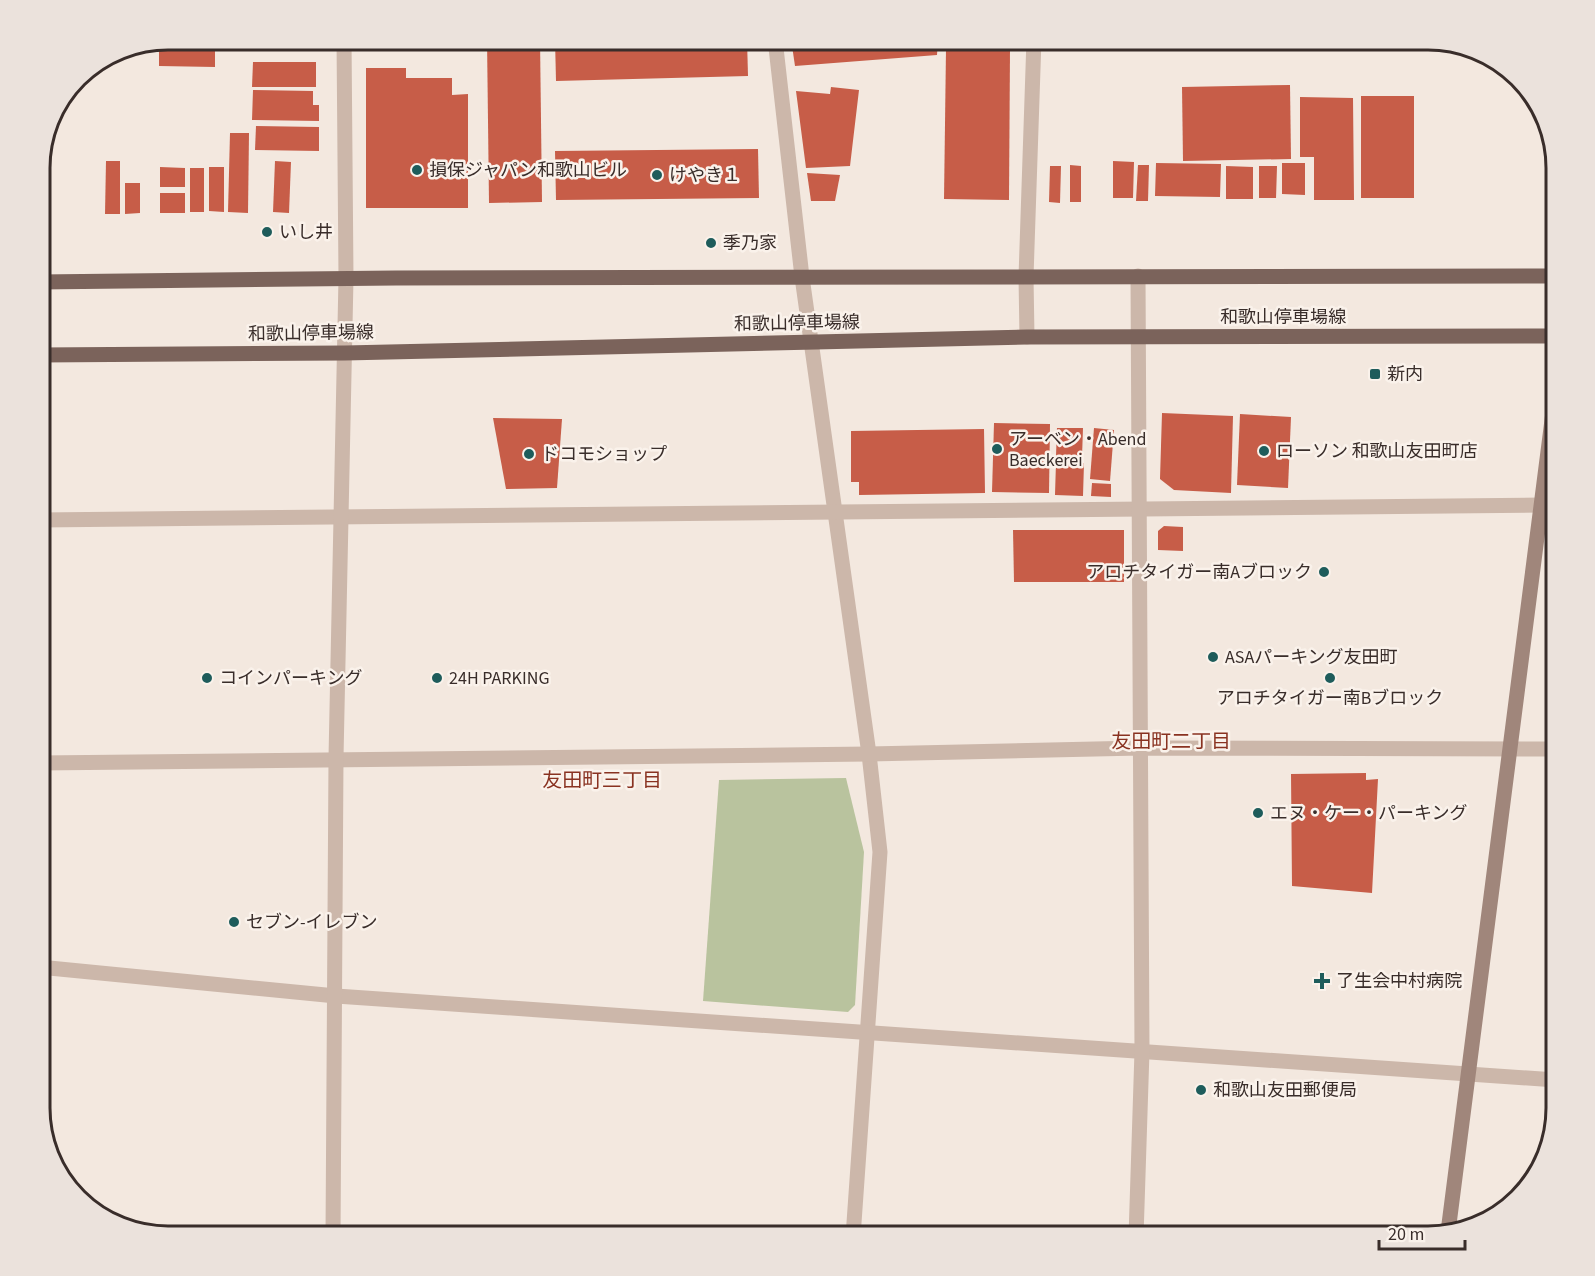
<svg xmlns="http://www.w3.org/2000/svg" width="1595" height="1276" font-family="'Source Sans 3','Noto Sans JP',sans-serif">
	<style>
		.green { fill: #b9c39e }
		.building { fill: #c75d48 }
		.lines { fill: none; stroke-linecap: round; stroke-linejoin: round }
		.street { stroke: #ccb7aa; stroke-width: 15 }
		.secondary { stroke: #a0867b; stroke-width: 15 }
		.primary { stroke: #7b635b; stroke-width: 15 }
		.poi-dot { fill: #1e5c5b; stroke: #faf2eb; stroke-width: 2 }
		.labels { text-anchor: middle; stroke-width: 5; stroke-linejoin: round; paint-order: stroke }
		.poi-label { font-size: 18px; fill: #392d2a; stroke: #faf2eb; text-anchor: start }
		.street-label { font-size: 18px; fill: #392d2a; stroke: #faf2eb }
		.neighbourhood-label { font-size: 20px; fill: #893221; stroke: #faf2eb }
		.rim { fill: none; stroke: #392d2a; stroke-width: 3 }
	</style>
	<rect width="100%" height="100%" fill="#f3e8df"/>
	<path class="green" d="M846 778 864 852 855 1005 848 1012 703 1001 719 780Z"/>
	<g class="building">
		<path d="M487 39H540L542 202 489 203Z"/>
		<path d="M555 39H747L748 76 556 81Z"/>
		<path d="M791 39H938L937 55 795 66Z"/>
		<path d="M159 42H215V67L159 66Z"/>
		<path d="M946 49H1010L1009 200 944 199Z"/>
		<path d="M253 62H316V87H252Z"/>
		<path d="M366 68H406V78H452V95L468 94V208H366Z"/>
		<path d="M1290 85 1291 159 1183 161 1182 87Z"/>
		<path d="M831 87 859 90 850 166 806 168 796 91 830 94Z"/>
		<path d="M253 90 313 91V105H319V121L252 120Z"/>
		<rect x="1361" y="96" width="53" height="102"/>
		<path d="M1300 97 1353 98 1354 200H1314V157H1300Z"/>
		<path d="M256 126 319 127V151L255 150Z"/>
		<path d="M230 133H249L248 213 228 212Z"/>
		<path d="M758 149 759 198 556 200 555 151Z"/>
		<path d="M106 161H120V214H105Z"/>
		<path d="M275 161 291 162 289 213 273 212Z"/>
		<path d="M1113 161 1134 162 1133 198H1113Z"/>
		<path d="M1156 163 1221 164 1220 197 1155 196Z"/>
		<path d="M1282 163H1305V195L1282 194Z"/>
		<path d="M1070 165 1081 166V202H1070Z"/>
		<path d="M1138 165H1149L1148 201H1136Z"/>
		<path d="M1050 166H1061L1060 203 1049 202Z"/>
		<path d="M1226 166 1253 167V199H1226Z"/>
		<path d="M1259 166H1277L1276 198H1259Z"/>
		<path d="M160 167 185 168V187H160Z"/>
		<path d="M209 167H224V212L209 211Z"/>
		<rect x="190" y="168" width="14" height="44"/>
		<path d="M807 173 840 175 835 201H811Z"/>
		<path d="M125 183H140V213L125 214Z"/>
		<rect x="160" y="193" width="25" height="20"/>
		<path d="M1162 413 1233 416 1231 493 1174 490 1160 479Z"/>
		<path d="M1240 414 1291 417 1288 488 1237 485Z"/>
		<path d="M493 418 562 419 557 488 506 489Z"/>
		<path d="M994 423 1050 424 1049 493 992 492Z"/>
		<path d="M1057 428H1083L1082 457 1056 456Z"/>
		<path d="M1094 428 1114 430 1110 481 1090 479Z"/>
		<path d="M984 429 985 493 859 495V482H851V431Z"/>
		<path d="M1056 462 1084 463 1083 496 1055 495Z"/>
		<path d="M1092 483 1111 484V497L1091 496Z"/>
		<path d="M1164 526 1183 527V551L1158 550V531Z"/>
		<path d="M1013 530H1124V582H1014Z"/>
		<path d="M1366 773V780L1378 779 1372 893 1292 886 1291 774Z"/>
	</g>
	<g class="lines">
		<g class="street">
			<path d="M775 39 802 277 869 754 880 852 853 1237"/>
			<path d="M1027 337 1026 277 1034 39"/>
			<path d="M39 520 1542 505"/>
			<path d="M39 763 869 754 1140 748 1556 749"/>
			<path d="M39 967 336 996 1556 1080"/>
			<path d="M333 1237 336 758 346 278 344 39"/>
			<path d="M1136 1237 1142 1051 1138 276"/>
		</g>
		<path class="secondary" d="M1448 1232 1556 389"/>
		<g class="primary">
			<path d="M39 282 396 278 1556 276"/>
			<path d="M39 355 345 353 1027 337 1556 336"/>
		</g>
	</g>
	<g class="poi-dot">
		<circle cx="417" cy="170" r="6"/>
		<circle cx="657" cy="175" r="6"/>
		<circle cx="267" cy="232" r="6"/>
		<circle cx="711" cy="243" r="6"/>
		<rect x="1369" y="368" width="12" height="12" rx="3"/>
		<circle cx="997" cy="449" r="6"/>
		<circle cx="1264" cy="451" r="6"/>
		<circle cx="529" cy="454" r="6"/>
		<circle cx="1324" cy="572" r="6"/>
		<circle cx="1213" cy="657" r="6"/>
		<circle cx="207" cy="678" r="6"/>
		<circle cx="437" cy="678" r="6"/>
		<circle cx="1330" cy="678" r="6"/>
		<circle cx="1258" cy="813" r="6"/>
		<circle cx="234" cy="922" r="6"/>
		<path d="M1319 972h6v6h6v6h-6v6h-6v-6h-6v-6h6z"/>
		<circle cx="1201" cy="1090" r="6"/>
	</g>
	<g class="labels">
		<g class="poi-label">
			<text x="429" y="176">損保ジャパン和歌山ビル</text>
			<text x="669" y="181">けやき１</text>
			<text x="279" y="238">いし井</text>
			<text x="723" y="249">季乃家</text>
			<text x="1387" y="380">新内</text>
			<text x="1009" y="445">アーベン・Abend<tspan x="1009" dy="21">Baeckerei</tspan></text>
			<text x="1276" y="457">ローソン 和歌山友田町店</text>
			<text x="541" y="460">ドコモショップ</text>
			<text x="1312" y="578" text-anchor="end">アロチタイガー南Aブロック</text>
			<text x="1225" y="663">ASAパーキング友田町</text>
			<text x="219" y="684">コインパーキング</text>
			<text x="449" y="684">24H PARKING</text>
			<text x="1330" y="704" text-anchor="middle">アロチタイガー南Bブロック</text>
			<text x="1270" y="819">エヌ・ケー・パーキング</text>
			<text x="246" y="928">セブン-イレブン</text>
			<text x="1336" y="987">了生会中村病院</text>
			<text x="1213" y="1096">和歌山友田郵便局</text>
		</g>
		<g class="street-label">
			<text x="1283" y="323">和歌山停車場線</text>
			<text transform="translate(797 323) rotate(-1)" y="6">和歌山停車場線</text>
			<text transform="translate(311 333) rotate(-1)" y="6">和歌山停車場線</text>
		</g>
		<g class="neighbourhood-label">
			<text x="1171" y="748">友田町二丁目</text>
			<text x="602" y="787">友田町三丁目</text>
		</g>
	</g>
	<path d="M0 0H1595V1276H0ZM168 50H1428A118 118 0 0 1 1546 168V1108A118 118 0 0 1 1428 1226H168A118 118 0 0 1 50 1108V168A118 118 0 0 1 168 50Z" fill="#ebe2dc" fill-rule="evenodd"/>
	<path class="rim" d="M168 50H1428A118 118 0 0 1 1546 168V1108A118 118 0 0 1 1428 1226H168A118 118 0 0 1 50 1108V168A118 118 0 0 1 168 50Z"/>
	<path d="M1379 1240v9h86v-9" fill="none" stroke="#392d2a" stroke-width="3"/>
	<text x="1388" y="1240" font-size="18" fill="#392d2a" stroke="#faf2eb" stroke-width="4.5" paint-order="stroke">20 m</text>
</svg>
